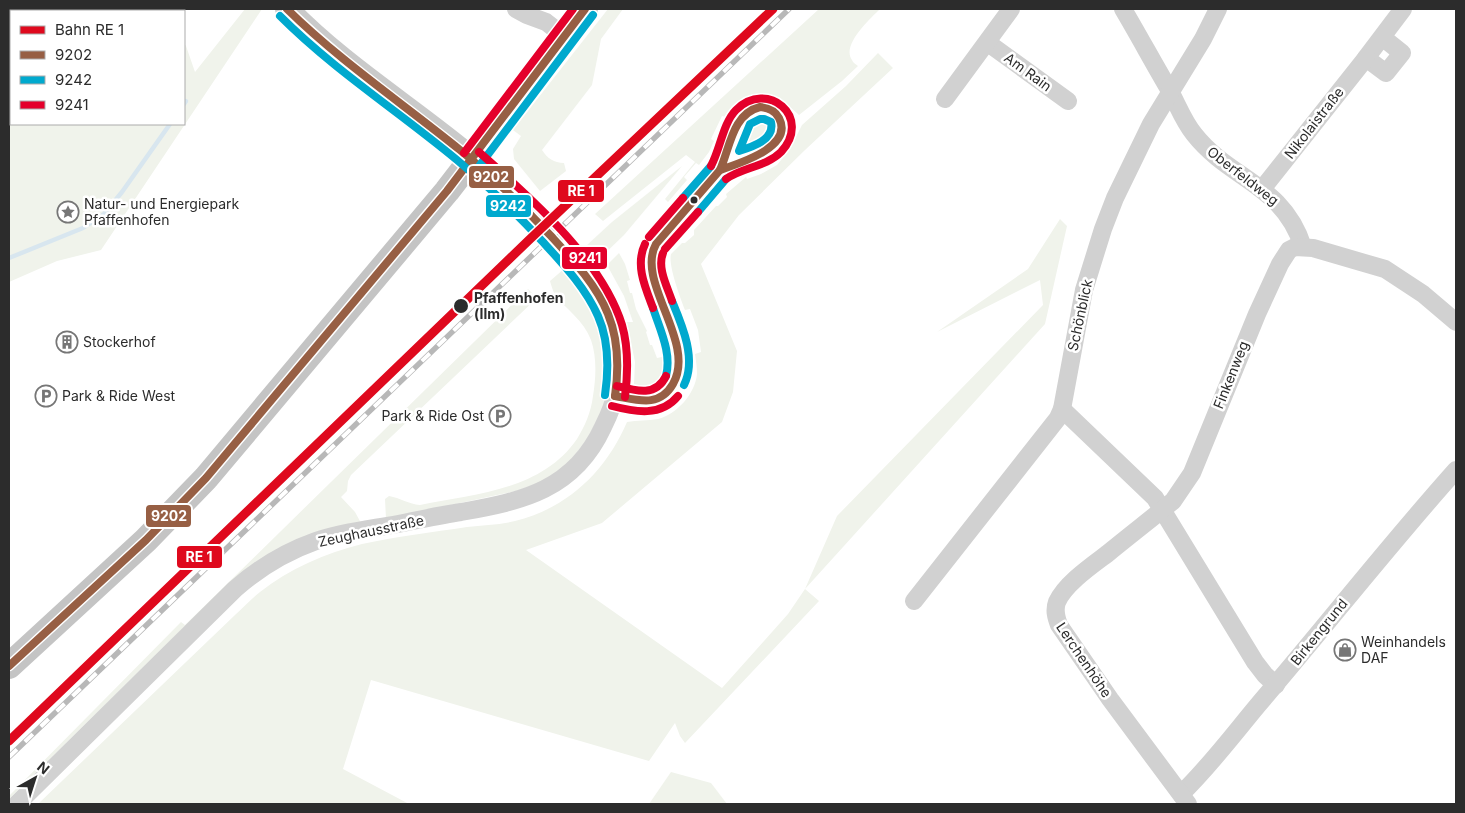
<svg xmlns="http://www.w3.org/2000/svg" width="1465" height="813" font-family="Inter,sans-serif">
	<style>
		.green { fill: #f0f3eb }
		.lines { fill: none; stroke-linecap: round; stroke-linejoin: round }
		.stream { stroke: #d8e6ef; stroke-width: 4.5 }
		.river { stroke: #d8e6ef; stroke-width: 25 }
		.street-tunnel { stroke: #d5d5d5; stroke-width: 18; stroke-dasharray: 18 9; stroke-linecap: butt }
		.street { stroke: #d1d1d1; stroke-width: 18 }
		.secondary { stroke: #cacaca; stroke-width: 24 }
		.primary { stroke: #c4c4c4; stroke-width: 26 }
		.rail-casing { stroke: #b8b8b8; stroke-width: 5.5 }
		.rail { stroke: #fff; stroke-width: 4; stroke-dasharray: 11; stroke-linecap: butt }
		.bus-1-casing { stroke: #fff; stroke-width: 11 }
		.bus-2-casing { stroke: #fff; stroke-width: 11 }
		.bus-3-casing { stroke: #fff; stroke-width: 11 }
		.bus-1 { stroke: #975f44; stroke-width: 8 }
		.bus-2 { stroke: #00a9ce; stroke-width: 8 }
		.bus-3 { stroke: #e4002b; stroke-width: 8 }
		.rail-1-casing { stroke: #fff; stroke-width: 12 }
		.rail-1 { stroke: #df091d; stroke-width: 9 }
		.bus-dot { fill: #2c2c2c; stroke: #fff; stroke-width: 2 }
		.labels { text-anchor: middle; stroke-width: 5; stroke-linejoin: round; paint-order: stroke }
		.street-label { font-size: 14px; fill: #2c2c2c; stroke: #fff }
		.poi-label { font-size: 14px; fill: #2c2c2c; stroke: #fff; text-anchor: start }
		.stop-label { font-size: 14px; font-weight: bold; fill: #2c2c2c; stroke: #fff; text-anchor: start }
		.line-badge { stroke: #fff; stroke-width: 2 }
		.badge-label { font-size: 14px; text-anchor: middle; font-weight: bold; fill: #fff }
	</style>
	<rect width="100%" height="100%" fill="#fff"/>
	<g class="green">
		<path d="M245 9H262L101 250 57 261 9 282V96L11 95V124H184V43L186 46 195 72Z"/>
		<path d="M608 9H623L601 39 592 85 542 150C547 158 554 163 564 163L566 171 540 191 514 159 513 149 521 136 513 130Z"/>
		<path d="M819 9H880C870 19 841 45 852 60 853 63 856 64 858 66L842 81 799 115 779 97C759 97 735 95 726 117L722 116 711 139 714 141 709 152 699 165 696 163 684 177 687 180 668 202 665 199 695 162 686 155 603 221 595 214Z"/>
		<path d="M878 53 893 68 805 150 739 215 701 264 737 351 733 392 722 422 602 523 526 550 722 688 788 614 805 589 837 516 1043 305 1040 280 937 332 1028 269 1060 219 1067 226 1045 324 805 589 819 601 685 743 680 736 675 723 649 761 371 680 343 769 409 804H38L235 615C243 608 251 599 260 592 289 569 326 553 362 544 395 537 433 532 467 527 483 525 499 525 515 521 568 508 606 471 627 422 637 420 648 421 658 419 677 414 695 394 697 374 697 367 696 361 695 354L701 352 698 330 690 309 685 310C680 297 668 265 671 254L682 243H685L694 235V230L716 206H718L727 197 726 194 746 177 747 179 761 174 777 165 790 149 802 125 846 86Z"/>
		<path d="M759 116C772 116 781 130 769 139 762 143 752 144 745 147L742 144C746 134 750 121 759 116Z"/>
		<path d="M682 166 624 235 599 259 586 246 612 222Z"/>
		<path d="M619 253 625 264 630 280 627 281 630 293H632L636 309 647 331 646 332 650 345H652L657 358 662 357C663 362 665 368 664 373 662 388 643 396 634 384L635 362 627 322H633L624 296 607 265Z"/>
		<path d="M565 268 580 282 602 319 611 362 607 400 586 441 565 467 539 483 516 491 386 519 385 499 389 496C400 498 409 504 420 505 476 494 542 490 577 439 585 426 591 412 593 396 596 378 597 357 591 340 584 321 567 310 555 295 553 291 551 285 550 281Z"/>
		<path d="M528 289 537 298 351 475 348 481 347 491 341 497 355 512 361 523 326 531 184 627 9 799V796L181 622 185 625Z"/>
		<path d="M671 772 711 783 727 804H649Z"/>
	</g>
	<g class="lines">
		<g class="stream">
			<path d="M184 104 186 101"/>
			<path d="M9 258 83 228 104 214 122 192 170 124"/>
		</g>
		<g class="river">
			<path d="M161 11 166 9"/>
			<path d="M9 80 11 79"/>
		</g>
		<path class="street-tunnel" d="M528 211 567 254"/>
		<g class="street">
			<path d="M516 9 527 15 546 22 564 36"/>
			<path d="M1123 9C1139 36 1154 64 1170 91 1178 106 1184 122 1194 134 1230 180 1283 184 1303 247"/>
			<path d="M1382 37 1402 53 1386 73 1366 58 1403 9"/>
			<path d="M988 43 1068 101"/>
			<path d="M945 99 1011 9"/>
			<path d="M472 159 528 211"/>
			<path d="M1262 189 1366 58"/>
			<path d="M1062 409 1155 498 1255 662 1265 675 1276 685"/>
			<path d="M914 601 1058 418 1062 409 1084 290 1103 229 1115 198 1151 124 1203 39 1218 9"/>
			<path d="M1181 794C1209 767 1233 735 1258 705 1325 627 1388 546 1456 470"/>
			<path d="M17 804 235 589C260 567 285 552 316 541 342 532 371 529 398 524 419 520 440 515 461 512 523 501 574 490 603 427 609 415 614 404 616 391 625 335 602 295 567 254"/>
			<path d="M1188 804 1110 699 1059 625C1056 617 1054 610 1057 602 1065 584 1091 566 1107 554 1129 536 1151 519 1173 501L1192 473 1257 314 1280 264 1289 250 1295 247 1313 248 1385 269 1423 294 1456 322"/>
		</g>
		<path class="secondary" d="M287 9C342 66 411 108 472 159"/>
		<path class="primary" d="M9 666 146 540 206 478 447 191 494 130 585 9"/>
		<g class="rail-casing">
			<path id="rail" d="M9 757 789 9"/>
		</g>
		<use href="#rail" class="rail"/>
		<g class="bus-1-casing">
			<g id="bus-1">
				<path d="M287 9C340 61 402 103 460 150 492 176 522 205 550 235 572 259 596 284 608 314 619 341 619 368 615 396"/>
				<path d="M760 107C768 108 775 110 779 118 794 147 740 163 720 170 730 148 732 114 760 107Z"/>
				<path d="M615 396C638 400 659 408 673 384 697 342 635 282 656 244L720 170"/>
				<path d="M9 666 146 540 206 478 447 191 585 9"/>
			</g>
		</g>
		<g class="bus-2-casing">
			<g id="bus-2">
				<path d="M280 16C334 70 398 111 457 160 487 185 515 212 542 241 563 264 585 287 598 316 609 341 609 368 605 395"/>
				<path d="M760 119H764L771 122C775 140 752 147 739 151L750 124Z"/>
				<path d="M480 165 593 15"/>
				<path d="M683 198 711 166"/>
				<path d="M698 212 726 179"/>
				<path d="M672 301C682 325 697 359 684 385"/>
				<path d="M653 308C660 330 672 353 666 376"/>
			</g>
		</g>
		<g class="bus-3-casing">
			<g id="bus-3">
				<path d="M479 152C529 197 602 259 622 325 629 349 628 373 625 397"/>
				<path d="M464 153 573 9"/>
				<path d="M711 166C720 150 723 123 736 110 767 79 813 117 781 152 766 167 743 167 726 179"/>
				<path d="M649 237 683 198"/>
				<path d="M645 244C635 265 645 287 653 308"/>
				<path d="M665 249 698 212"/>
				<path d="M663 253C657 268 667 286 672 301"/>
				<path d="M617 386C636 391 656 397 666 376"/>
				<path d="M612 406C635 412 661 417 678 396"/>
			</g>
		</g>
		<use href="#bus-1" class="bus-1"/>
		<use href="#bus-2" class="bus-2"/>
		<use href="#bus-3" class="bus-3"/>
		<g class="rail-1-casing">
			<path id="rail-1" d="M9 741 529 240 773 9"/>
		</g>
		<use href="#rail-1" class="rail-1"/>
	</g>
	<defs>
		<g id="sight-ring" transform="scale(1.125)"><circle r="9.5" fill="#fff" stroke="#767676" stroke-width="1.5"/><path d="M0-6L1.8-2.2L6-1.7L2.9 1.2L3.7 5.4L0 3.3L-3.7 5.4L-2.9 1.2L-6-1.7L-1.8-2.2Z" fill="#767676"/></g>
		<g id="building-ring" transform="scale(1.125)"><circle r="9.5" fill="#fff" stroke="#767676" stroke-width="1.5"/><path d="M-4-6H4V6H1V3H-1V6H-4ZM-2.5-4.3h1.7v1.8h-1.7ZM.8-4.3h1.7v1.8H.8ZM-2.5-1h1.7V.8h-1.7ZM.8-1h1.7V.8H.8Z" fill="#767676"/></g>
		<g id="parking-ring" transform="scale(1.125)"><circle r="9.5" fill="#fff" stroke="#767676" stroke-width="1.5"/><path d="M-3.5-5.5H1a3.5 3.5 0 0 1 0 7H-1V5.5H-3.5ZM-1-3.4V-.6H.8a1.4 1.4 0 0 0 0-2.8Z" fill="#767676"/></g>
		<g id="shop-ring" transform="scale(1.125)"><circle r="9.5" fill="#fff" stroke="#767676" stroke-width="1.5"/><path d="M-5-2.5h2.3a2.7 3.5 0 0 1 5.4 0H5L5.5 6h-11ZM-1.5-2.5h3a1.5 2.3 0 0 0-3 0Z" fill="#767676"/></g>
	</defs>
	<g fill-rule="evenodd">
		<use href="#sight-ring" x="68" y="212"/>
		<use href="#building-ring" x="67" y="342"/>
		<use href="#parking-ring" x="46" y="396"/>
		<use href="#parking-ring" x="500" y="416"/>
		<use href="#shop-ring" x="1345" y="650"/>
	</g>
	<g class="bus-dot">
		<circle cx="694" cy="200" r="4.5"/>
		<circle cx="461" cy="306" r="8"/>
	</g>
	<g class="labels">
		<g class="street-label">
			<text transform="translate(1028 72) rotate(36)" y="5">Am Rain</text>
			<text transform="translate(1314 123) rotate(-52)" y="5">Nikolaistraße</text>
			<text transform="translate(1243 176) rotate(38)" y="5">Oberfeldweg</text>
			<text transform="translate(1080 315) rotate(-78)" y="5">Schönblick</text>
			<text transform="translate(1231 375) rotate(-68)" y="5">Finkenweg</text>
			<text transform="translate(371 531) rotate(-12)" y="5">Zeughausstraße</text>
			<text transform="translate(1319 632) rotate(-51)" y="5">Birkengrund</text>
			<text transform="translate(1084 660) rotate(56)" y="5">Lerchenhöhe</text>
		</g>
		<g class="poi-label">
			<text x="84" y="209">Natur- und Energiepark<tspan x="84" dy="16">Pfaffenhofen</tspan></text>
			<text x="83" y="347">Stockerhof</text>
			<text x="62" y="401">Park &amp; Ride West</text>
			<text x="484" y="421" text-anchor="end">Park &amp; Ride Ost</text>
			<text x="1361" y="647">Weinhandels<tspan x="1361" dy="16">DAF</tspan></text>
		</g>
		<g class="stop-label">
			<text x="474" y="303">Pfaffenhofen<tspan x="474" dy="16">(Ilm)</tspan></text>
		</g>
	</g>
	<g class="line-badge">
		<rect x="468" y="165" width="47" height="24" rx="5" fill="#975f44"/>
		<rect x="557" y="179" width="48" height="24" rx="5" fill="#df091d"/>
		<rect x="485" y="194" width="47" height="24" rx="5" fill="#00a9ce"/>
		<rect x="561" y="246" width="47" height="24" rx="5" fill="#e4002b"/>
		<rect x="145" y="504" width="47" height="24" rx="5" fill="#975f44"/>
		<rect x="176" y="545" width="47" height="24" rx="5" fill="#df091d"/>
	</g>
	<g class="badge-label">
		<text x="491" y="182">9202</text>
		<text x="581" y="196">RE 1</text>
		<text x="508" y="211">9242</text>
		<text x="585" y="263">9241</text>
		<text x="169" y="521">9202</text>
		<text x="199" y="562">RE 1</text>
	</g>
	<rect width="1465" height="813" fill="none" stroke="#2c2c2c" stroke-width="20"/>
	<rect x="10" y="10" width="175" height="115" fill="#ffffff" stroke="#ababab"/>
	<rect x="20" y="26" width="25" height="8" fill="#df091d" stroke="#ababab"/>
	<text x="55" y="35" font-size="15" fill="#2c2c2c">Bahn RE 1</text>
	<rect x="20" y="51" width="25" height="8" fill="#975f44" stroke="#ababab"/>
	<text x="55" y="60" font-size="15" fill="#2c2c2c">9202</text>
	<rect x="20" y="76" width="25" height="8" fill="#00a9ce" stroke="#ababab"/>
	<text x="55" y="85" font-size="15" fill="#2c2c2c">9242</text>
	<rect x="20" y="101" width="25" height="8" fill="#e4002b" stroke="#ababab"/>
	<text x="55" y="110" font-size="15" fill="#2c2c2c">9241</text>
	<g transform="translate(35 778) rotate(39)" stroke="#ffffff" stroke-width="4" paint-order="stroke">
	<path d="M0-4L9 19L0 12L-9 19Z" fill="#2c2c2c"/>
	<text y="-8" font-size="14" font-weight="bold" text-anchor="middle" fill="#2c2c2c">N</text>
	</g>
</svg>
